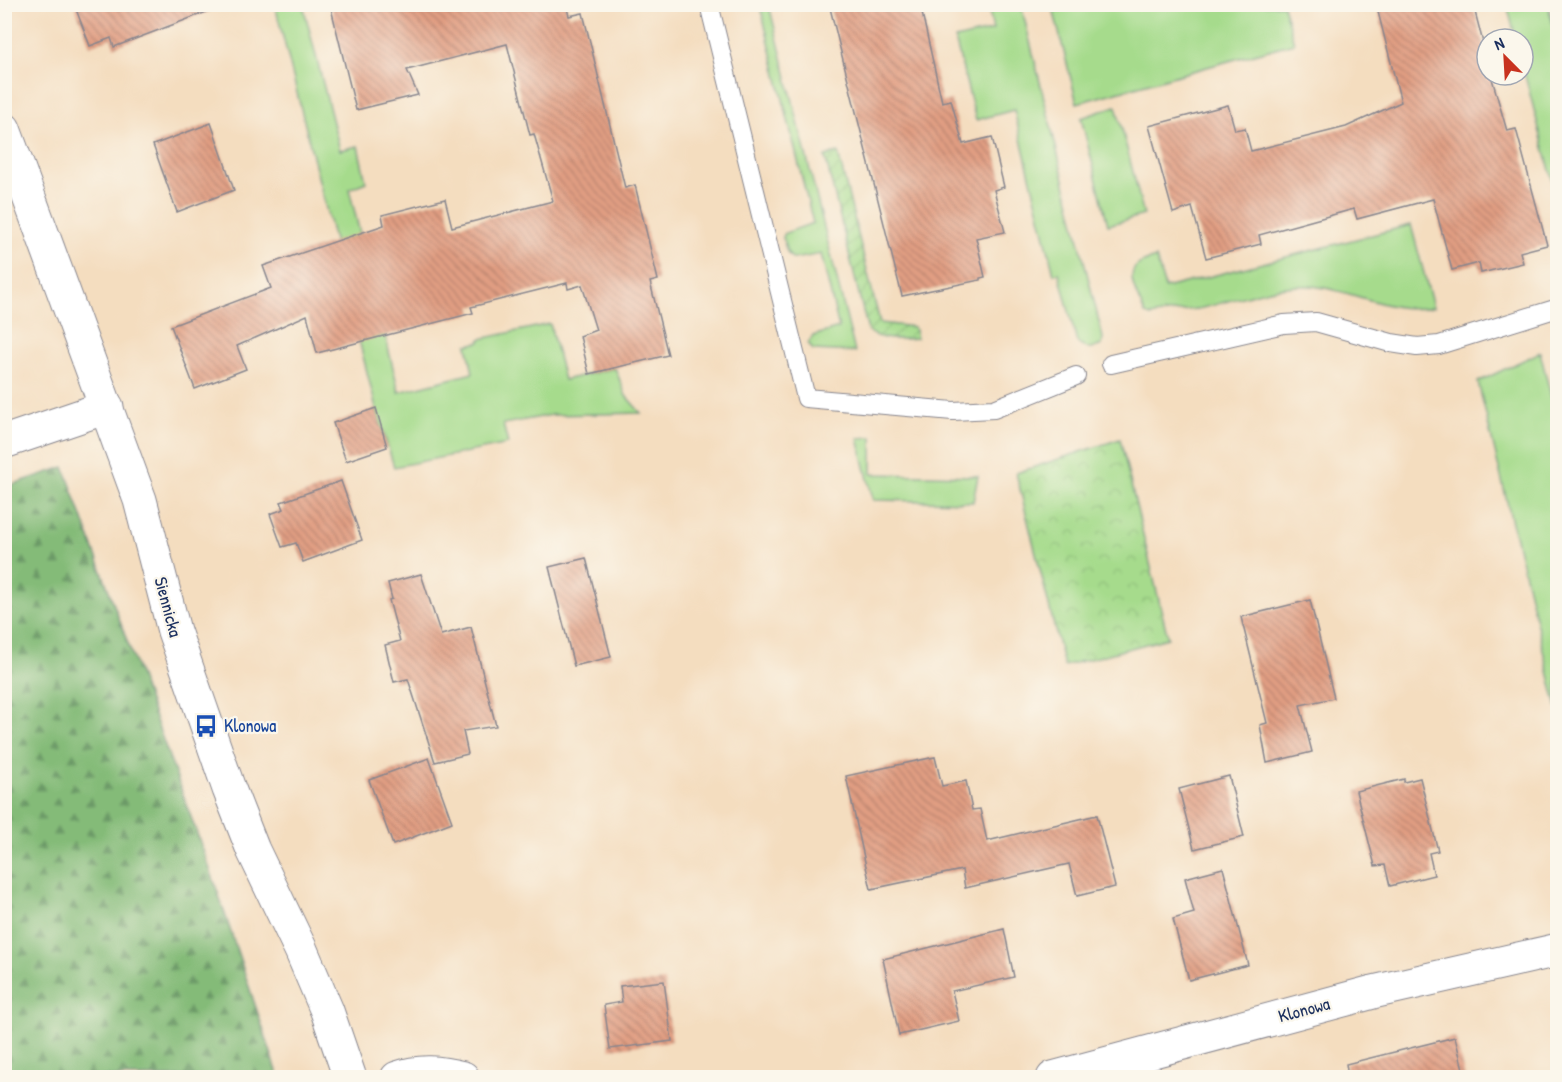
<svg xmlns="http://www.w3.org/2000/svg" width="1562" height="1082" font-family="'Patrick Hand',sans-serif">
	<style>
		.grass { fill: #a6db8c; stroke: #608575; stroke-width: 1.5 }
		.forest { fill: url(#forest-firs); stroke: #50756b; stroke-width: 1.5 }
		.park { fill: url(#park-crowns); stroke: #608575; stroke-width: 1.5 }
		.garden { fill: url(#garden-furrows); stroke: #608575; stroke-width: 1.5 }
		.building { fill: url(#building-back-hatch) }
		.lines { fill: none; stroke-linecap: round; stroke-linejoin: round }
		.service-casing { stroke: #88868e; stroke-width: 20 }
		.minor-casing { stroke: #88868e; stroke-width: 35 }
		.secondary-casing { stroke: #88868e; stroke-width: 35 }
		.service { stroke: #fff; stroke-width: 18 }
		.minor { stroke: #fff; stroke-width: 33 }
		.secondary { stroke: #fff; stroke-width: 33 }
		.labels { text-anchor: middle; stroke-width: 4.5; stroke-linejoin: round; paint-order: stroke }
		.street-label { font-size: 18px; fill: #1b2f5e; stroke: #fbf7ec }
		.transit-label { font-size: 18px; fill: #164399; stroke: #fbf7ec; text-anchor: start }
	</style>
	<defs>
		<pattern id="forest-firs" width="22" height="20" patternUnits="userSpaceOnUse" patternTransform="scale(1.5)"><rect width="22" height="20" fill="#84bb78"/><path d="M5 1l3.5 6h-7zM16 11l3.5 6h-7z" fill="#6b9866"/></pattern>
		<pattern id="park-crowns" width="20" height="18" patternUnits="userSpaceOnUse" patternTransform="scale(1.5)"><rect width="20" height="18" fill="#a6db8c"/><path d="M2 6a3 3 0 1 1 6 0M12 15a3 3 0 1 1 6 0" fill="none" stroke="#8ebc7b"/></pattern>
		<pattern id="garden-furrows" width="10" height="10" patternUnits="userSpaceOnUse" patternTransform="scale(1.5)"><rect width="10" height="10" fill="#a6db8c"/><path d="M-1 1l2-2M0 10L10 0M9 11l2-2" fill="none" stroke="#8ebc7b"/></pattern>
		<pattern id="building-back-hatch" width="6" height="6" patternUnits="userSpaceOnUse" patternTransform="scale(1.5)"><rect width="6" height="6" fill="#e19e82"/><path d="M-1 5l2 2M0 0l6 6M5-1l2 2" fill="none" stroke="#b6816e"/></pattern>
	</defs>
	<rect width="100%" height="100%" fill="#fbf7ec"/>
	<filter id="ink" filterUnits="userSpaceOnUse"><feTurbulence type="fractalNoise" baseFrequency=".0167" numOctaves="2"/><feDisplacementMap in="SourceGraphic" scale="12" xChannelSelector="R" yChannelSelector="G"/><feConvolveMatrix kernelMatrix="1 2 1 2 8 2 1 2 1" color-interpolation-filters="sRGB"/></filter>
	<filter id="wash" filterUnits="userSpaceOnUse"><feTurbulence type="fractalNoise" baseFrequency=".008" numOctaves="4" result="noise"/><feDisplacementMap in="SourceGraphic" scale="24" xChannelSelector="R" yChannelSelector="G"/><feGaussianBlur stdDeviation="1.35" result="paint"/><feColorMatrix in="noise" values="0 0 0 0 0 0 0 0 0 0 0 0 0 0 0 0 0 1.4 0 .05"/><feComposite in="paint" operator="in"/></filter>
	<g filter="url(#wash)">
		<rect width="100%" height="100%" fill="#f4ddbf"/>
		<g class="grass">
			<path d="M275 5H303L340 150 358 146 366 182 349 189 399 392 473 373 467 345 480 342V339L550 324 564 380 615 368 626 396 641 413 552 415 503 424 508 444 394 467 376 408Z"/>
			<path d="M760 5H769L855 352 813 350 808 343 813 336 839 328 821 254 794 259C786 255 785 246 783 237L785 233 813 223Z"/>
			<path d="M988 5H1021L1103 338 1102 345C1094 349 1083 350 1077 342L1059 273 1054 274 1014 110 976 120 955 39 993 30Z"/>
			<path d="M1052 5H1283L1294 43 1077 103Z"/>
			<path d="M1507 5H1548L1557 41V197L1523 68V39H1516Z"/>
			<path d="M1116 106 1144 215 1108 225 1081 118Z"/>
			<path d="M1411 225 1433 307C1392 315 1351 289 1311 286 1274 284 1237 300 1202 308 1185 311 1168 312 1151 316L1145 314C1141 302 1123 275 1138 265 1143 261 1151 260 1156 258L1165 288Z"/>
			<path d="M1540 352 1558 424 1557 708 1478 382Z"/>
			<path d="M872 437V474L978 476 973 502 873 500 858 438Z"/>
		</g>
		<path class="forest" d="M64 467 212 875 279 1077H5V487Z"/>
		<path class="park" d="M1120 439 1168 638 1064 666 1016 473Z"/>
		<path class="garden" d="M838 153 880 323 914 327 917 338C900 339 883 342 868 331L825 156Z"/>
		<g id="blocks">
			<g class="building">
				<path d="M74 4H216L217 8 114 47 111 38 90 46Z"/>
				<path d="M330 4H566L569 16 583 13 625 188 635 185 658 280 650 282 668 355 589 374 580 336 596 330 582 285 568 289 567 283 471 307 473 313 317 353 307 315 237 346 246 369 195 389 171 326 271 288 263 266 384 225 382 215 445 199 452 227 553 201 534 134 530 135 507 44 407 70 418 95 356 110Z"/>
				<path d="M829 4H920L942 102 951 100 963 144 992 137 1004 187 994 190 1005 232 976 238 985 277 980 278V280L902 296Z"/>
				<path d="M1376 4H1473L1487 58V75H1491L1507 131 1516 129 1547 245 1520 252 1523 263 1481 273 1479 263 1452 270 1433 199 1357 219 1354 209 1259 235 1261 244 1206 258 1192 207 1173 213 1149 126 1228 105 1235 130 1245 128 1251 151 1346 127 1401 102Z"/>
				<path d="M211 123 234 190 177 212 153 145Z"/>
				<path d="M376 408 387 447 346 461 333 423Z"/>
				<path d="M341 481 362 540 303 562 296 543 282 547 270 514 284 509 281 502Z"/>
				<path d="M586 558 611 657 574 666 549 567Z"/>
				<path d="M421 574 441 635 471 627 496 726 463 731 468 754 435 762 408 679 394 682 385 645 400 641 389 600 392 599 388 583Z"/>
				<path d="M1310 600 1334 698 1300 705 1312 752 1267 763 1260 725 1267 723 1241 617Z"/>
				<path d="M935 757 942 786 966 781 972 810 980 809 987 841 1097 815 1115 887 1077 896 1069 864 965 888 962 870 871 889 846 776Z"/>
				<path d="M429 758 452 822 393 845 369 780Z"/>
				<path d="M1229 776 1244 837 1194 849 1179 789Z"/>
				<path d="M1420 778 1438 851 1429 853 1434 875 1390 886 1385 865 1375 866 1356 791 1404 779V782Z"/>
				<path d="M1223 868 1248 965 1189 980 1173 919 1194 913 1185 878Z"/>
				<path d="M1004 929 1014 977 952 991 959 1021 899 1035 883 959Z"/>
				<path d="M664 981 672 1041 610 1049 604 1005 622 1002 620 986Z"/>
				<path d="M1455 1037 1465 1077H1348L1346 1064Z"/>
			</g>
		</g>
	</g>
	<g filter="url(#ink)">
		<use href="#blocks" fill-opacity="0" stroke="#88868e" stroke-width="1.5"/>
		<g class="lines">
			<g class="service-casing">
				<g id="service">
					<path d="M709 4 806 398 953 411 994 409 1076 376"/>
					<path d="M1111 364 1284 324 1316 322 1391 343 1417 347 1439 345 1558 308"/>
				</g>
			</g>
			<g class="minor-casing">
				<g id="minor">
					<path d="M4 442 107 407"/>
					<path d="M397 1078C420 1070 440 1072 463 1078"/>
					<path d="M1053 1078 1373 992 1558 950"/>
				</g>
			</g>
			<g class="secondary-casing">
				<path id="secondary" d="M4 129 140 500 174 631 229 789 253 850 301 950 327 1011 350 1078"/>
			</g>
			<use href="#service" class="service"/>
			<use href="#minor" class="minor"/>
			<use href="#secondary" class="secondary"/>
		</g>
	</g>
	<defs>
		<g id="bus-bare" transform="scale(1.8)"><path d="M-5-6H5V4H4V6H2V4H-2V6H-4V4H-5ZM-3.5-4V0h7V-4ZM-3.5 1.2v1.5H-2V1.2ZM2 1.2v1.5H3.5V1.2Z" fill="#1a4fb4" stroke="#fbf7ec" stroke-width="2.5" paint-order="stroke"/></g>
	</defs>
	<g fill-rule="evenodd">
		<use href="#bus-bare" x="206" y="726"/>
	</g>
	<g class="labels">
		<g class="street-label">
			<text transform="translate(168 607) rotate(75)" y="6">Siennicka</text>
			<text transform="translate(1304 1010) rotate(-15)" y="6">Klonowa</text>
		</g>
		<g class="transit-label">
			<text x="224" y="732">Klonowa</text>
		</g>
	</g>
	<rect width="1562" height="1082" fill="none" stroke="#fbf7ec" stroke-width="24"/>
	<g transform="translate(1505 57) rotate(336)"><circle r="28" fill="#fbf7ec" stroke="#a1a7b3" stroke-width="1.5"/>
	<path d="M0-4.5L10 22L0 15L-10 22Z" fill="#c8321e"/>
	<text y="-9" font-size="16" font-weight="bold" text-anchor="middle" fill="#1b2f5e">N</text>
	</g>
</svg>
